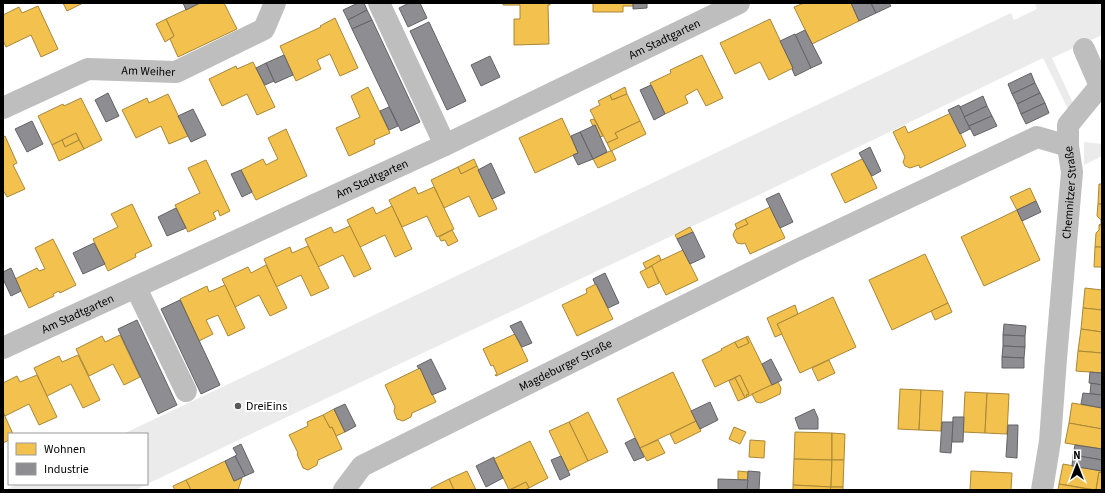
<svg xmlns="http://www.w3.org/2000/svg" width="1105" height="493" font-family="'Source Sans 3',sans-serif">
	<style>
		.green { fill: #ebebeb }
		.homes { fill: #f2c14e; stroke: #a98737 }
		.industry { fill: #8d8d92; stroke: #636366 }
		.lines { fill: none; stroke-linecap: round; stroke-linejoin: round }
		.minor { stroke: #bebebe; stroke-width: 22 }
		.poi-dot { fill: #595959; stroke: #fff; stroke-width: 1.5 }
		.labels { text-anchor: middle; stroke-width: 4; stroke-linejoin: round; paint-order: stroke }
		.street-label { font-size: 12px; fill: #000; stroke: #fff }
		.poi-label { font-size: 12px; fill: #000; stroke: #fff; text-anchor: start }
	</style>
	<rect width="100%" height="100%" fill="#fff"/>
	<g class="green">
		<path d="M1035 3H1102V35L1052 58 1073 103 1069 111 1043 58 765 192 253 433 135 490H5L18 484H147V434H123L1011 13 1014 20 1037 9Z"/>
		<path d="M1084 142 1102 144V156L1084 165Z"/>
	</g>
	<g class="homes">
		<path d="M63 3H83L67 11Z"/>
		<path d="M200 3H224L237 29 178 57 170 39 174 36 166 19Z"/>
		<path d="M503 3H550V5H548L549 44 514 45V19H520V5H503Z"/>
		<path d="M593 3H633V6H623V12H593Z"/>
		<path d="M804 3H851L859 21 812 44 794 7Z"/>
		<path d="M38 6 58 49 41 57 31 35 6 47 3 41V15L19 7 22 13Z"/>
		<path d="M335 18 358 68 340 76 330 54 317 60 321 69 296 81 280 46 321 27 320 26Z"/>
		<path d="M166 19 174 36 165 42 156 24Z"/>
		<path d="M770 19 793 68 769 80 760 62 735 74 720 43Z"/>
		<path d="M702 55 723 98 706 106 697 89 685 96 688 103 665 114 650 83 671 73 670 70Z"/>
		<path d="M253 62 275 107 257 115 247 94 222 106 209 79 236 66 237 69Z"/>
		<path d="M368 87 390 133 374 140 375 144 349 156 336 128 360 117 351 96Z"/>
		<path d="M625 87 627 94 612 100 610 95Z"/>
		<path d="M168 94 188 136 169 144 161 126 136 138 122 110 147 98 149 103Z"/>
		<path d="M627 94 640 121 615 133 618 138 607 143 590 110 600 105 598 101 610 95 612 100Z"/>
		<path d="M81 98 102 140 84 149 76 133 52 145 38 116 63 104 64 106Z"/>
		<path d="M951 113 966 146 920 168 919 165 910 168 905 166 903 162 905 157 893 132 905 126 908 133Z"/>
		<path d="M562 118 578 153 535 173 519 138Z"/>
		<path d="M594 119 603 136 600 137 595 125 593 126 590 120Z"/>
		<path d="M640 121 646 134 611 151 607 143 618 138 615 133Z"/>
		<path d="M286 129 307 176 256 200 241 170 263 159 266 165 278 159 268 138Z"/>
		<path d="M76 133 79 140 65 147 62 140Z"/>
		<path d="M5 136 17 163 13 165 25 189 7 197 3 190V137Z"/>
		<path d="M62 140 65 147 79 140 84 149 59 161 52 145Z"/>
		<path d="M610 151H612L616 160 598 168 593 159Z"/>
		<path d="M474 159 477 166 461 174 458 167Z"/>
		<path d="M862 159H863L877 188 845 203 831 174Z"/>
		<path d="M206 160 230 211 220 216 218 210 213 213 216 219 188 232 175 205 200 193 188 168Z"/>
		<path d="M477 166 497 209 479 217 469 196 444 208 431 180 458 167 461 174Z"/>
		<path d="M1099 184H1102V204H1098Z"/>
		<path d="M415 187 418 194 434 187 454 229 437 237 427 216 402 227 389 200Z"/>
		<path d="M1030 188 1036 201 1017 210 1010 197Z"/>
		<path d="M132 204 152 246 135 254 136 257 108 271 93 239 118 227 111 214Z"/>
		<path d="M1098 204H1102V225H1099L1101 224V220L1097 216Z"/>
		<path d="M392 206 412 249 395 257 385 235 360 247 347 220 373 207 376 214Z"/>
		<path d="M770 207 785 238 750 254 745 243 742 244 737 243 733 235 735 230 748 224 745 219Z"/>
		<path d="M1017 210 1040 260 984 286 961 237Z"/>
		<path d="M745 219 748 224 737 229 735 224Z"/>
		<path d="M1099 225H1102V247H1095L1096 233 1099 230Z"/>
		<path d="M350 226 371 269 354 277 343 255 318 267 305 239 331 227 334 233Z"/>
		<path d="M690 227 693 232 677 239 675 235Z"/>
		<path d="M452 230 458 241 448 246 445 240 441 241 439 237Z"/>
		<path d="M53 239 76 285 60 293 59 291 53 294 54 296 29 308 15 279 37 268 39 271 45 269 35 248Z"/>
		<path d="M308 246 329 288 311 296 301 275 276 287 264 259 290 247 292 253Z"/>
		<path d="M1095 247H1102V267H1094Z"/>
		<path d="M683 250 698 280 666 295 651 265Z"/>
		<path d="M925 254 948 303 892 330 869 280Z"/>
		<path d="M659 255 661 260 646 269 643 263Z"/>
		<path d="M266 265 287 308 270 316 259 295 235 307 222 279 248 267 251 273Z"/>
		<path d="M652 266 659 283 648 288 640 272Z"/>
		<path d="M596 284 613 319 577 336 562 305 587 293 586 289Z"/>
		<path d="M225 285 245 328 228 336 218 315 206 320 213 334 199 341 180 299 207 286 209 292Z"/>
		<path d="M1085 288 1102 290V310L1083 308Z"/>
		<path d="M833 297 856 347 800 373 777 324Z"/>
		<path d="M948 303 952 312 935 320 931 311Z"/>
		<path d="M795 305 798 314 777 324 782 334 775 337 767 318Z"/>
		<path d="M1083 308 1102 310V332L1081 329Z"/>
		<path d="M1081 329 1102 332V353L1078 351Z"/>
		<path d="M515 334 528 361 496 376 495 375 497 374 493 365 491 366 483 349Z"/>
		<path d="M120 335 140 377 124 385 113 364 89 376 76 349 102 336 105 342Z"/>
		<path d="M748 336 772 385 747 397 746 395 749 394 740 375 715 387 702 360 722 350 721 349 735 342 738 348 749 343 746 337Z"/>
		<path d="M746 337 749 343 738 348 735 342Z"/>
		<path d="M1078 351 1102 353V373L1076 371Z"/>
		<path d="M78 355 100 400 83 408 71 384 47 396 34 368 59 356 62 362Z"/>
		<path d="M829 360 835 373 818 381 812 368Z"/>
		<path d="M420 368 436 402 412 413 411 417 403 421 397 419 394 411 395 407 385 385Z"/>
		<path d="M673 372 696 421 640 448 617 399Z"/>
		<path d="M37 375 57 417 39 425 29 404 5 416 3 412V383L17 376 20 382Z"/>
		<path d="M740 375 749 394 746 395 747 397 745 398 735 378Z"/>
		<path d="M735 378 745 398 738 401 729 381Z"/>
		<path d="M778 382 781 388 780 394 761 403 756 402 752 394Z"/>
		<path d="M900 389 921 390 919 430 898 429Z"/>
		<path d="M921 390 943 391 941 431 919 430Z"/>
		<path d="M965 392 987 393 985 433 963 432Z"/>
		<path d="M987 393 1009 394 1007 434 985 433Z"/>
		<path d="M1072 403 1102 408V429L1069 423Z"/>
		<path d="M334 409 345 432 336 436 332 427 330 428 323 415Z"/>
		<path d="M3 412 13 434H9V440L3 443Z"/>
		<path d="M588 412 608 452 588 461 569 422Z"/>
		<path d="M323 415 330 428 332 427 342 449 318 460 317 465 308 470 303 468 297 454 298 453 289 435 308 426 307 422Z"/>
		<path d="M696 421 701 431 675 444 670 434Z"/>
		<path d="M569 422 588 461 568 471 549 431Z"/>
		<path d="M1069 423 1102 429V449L1065 443Z"/>
		<path d="M734 427 746 432 740 444 729 439Z"/>
		<path d="M795 432 832 433V460L794 459Z"/>
		<path d="M832 433 845 434 844 460H832Z"/>
		<path d="M658 440 665 453 647 461 640 448Z"/>
		<path d="M750 440 765 441 764 458 749 457Z"/>
		<path d="M530 441 548 478 529 488 526 482 509 490 494 459Z"/>
		<path d="M794 459 832 460 831 487 793 485Z"/>
		<path d="M832 460H844L843 487H831Z"/>
		<path d="M225 461 234 481 242 478 238 490H191L186 480Z"/>
		<path d="M1063 464 1102 471V473L1099 472 1096 490 1059 484Z"/>
		<path d="M467 471 476 490H454L449 479Z"/>
		<path d="M738 471 748 472V480H738Z"/>
		<path d="M971 471 1012 473 1011 490H970Z"/>
		<path d="M1099 472 1102 473V490H1096Z"/>
		<path d="M449 479 454 490H432L431 488Z"/>
		<path d="M186 480 191 490H175L173 486Z"/>
		<path d="M526 482 529 488 524 490H510Z"/>
		<path d="M1059 484 1093 490H1058Z"/>
		<path d="M793 485 831 487 830 490H793Z"/>
		<path d="M831 487H843V490H830Z"/>
	</g>
	<g class="industry">
		<path d="M183 3H200L186 10Z"/>
		<path d="M358 3H364L367 10 348 20 343 10Z"/>
		<path d="M409 3H420L427 18 408 27 399 8Z"/>
		<path d="M633 3H647V8L633 9Z"/>
		<path d="M851 3H871L876 13 859 21Z"/>
		<path d="M871 3H889L891 6 876 13Z"/>
		<path d="M367 10 372 20 352 29 348 20Z"/>
		<path d="M372 20 420 122 401 131 352 29Z"/>
		<path d="M429 22 466 101 447 110 410 31Z"/>
		<path d="M805 30 822 63 811 68 795 35Z"/>
		<path d="M795 34 811 68 795 76 792 69 793 68 780 41Z"/>
		<path d="M284 55 293 75 275 83 266 63Z"/>
		<path d="M490 56 500 77 481 86 471 65Z"/>
		<path d="M266 63 274 81 265 85 256 68Z"/>
		<path d="M1031 73 1035 83 1012 94 1008 84Z"/>
		<path d="M1035 83 1040 93 1017 104 1012 94Z"/>
		<path d="M651 85 665 114 654 120 640 90Z"/>
		<path d="M108 93 119 116 106 122 95 100Z"/>
		<path d="M1040 93 1045 103 1021 114 1017 104Z"/>
		<path d="M983 96 987 106 964 117 960 107Z"/>
		<path d="M1045 103 1049 113 1026 124 1021 114Z"/>
		<path d="M959 105 970 129 960 134 948 110Z"/>
		<path d="M987 106 992 116 969 126 964 117Z"/>
		<path d="M389 107 398 126 389 130 380 111Z"/>
		<path d="M193 109 206 135 191 142 178 116Z"/>
		<path d="M992 116 997 126 974 136 969 126Z"/>
		<path d="M32 121 43 144 27 152 15 129Z"/>
		<path d="M595 125 607 152 593 159 580 132Z"/>
		<path d="M580 132 593 159 578 165 573 155 578 153 571 136Z"/>
		<path d="M870 147 881 171 872 176 859 153Z"/>
		<path d="M491 163 505 193 492 199 478 170Z"/>
		<path d="M241 170 252 192 242 197 231 174Z"/>
		<path d="M779 193 793 222 780 228 766 199Z"/>
		<path d="M1036 201 1041 212 1022 221 1017 210Z"/>
		<path d="M176 208 186 228 167 236 158 217Z"/>
		<path d="M693 232 705 257 690 264 677 239Z"/>
		<path d="M94 243 105 264 83 274 73 253Z"/>
		<path d="M11 268 21 291 11 296 3 279V272Z"/>
		<path d="M605 273 619 303 608 308 596 284H595L593 279Z"/>
		<path d="M180 300 220 385 201 394 161 309Z"/>
		<path d="M137 320 177 405 158 414 118 329Z"/>
		<path d="M521 321 532 343 522 347 510 326Z"/>
		<path d="M1004 324 1026 326 1025 336 1003 335Z"/>
		<path d="M1003 335 1025 336V347L1003 346Z"/>
		<path d="M1003 346 1025 347 1024 358 1002 357Z"/>
		<path d="M1002 357 1024 358V368H1002Z"/>
		<path d="M431 359 446 389 432 395 420 368 419 369 417 366Z"/>
		<path d="M771 359 782 380 772 385 762 364Z"/>
		<path d="M1090 372 1102 373V385L1089 383Z"/>
		<path d="M1091 383 1102 385V395L1090 394Z"/>
		<path d="M1083 393 1102 395V408L1081 404Z"/>
		<path d="M710 402 718 420 700 429 691 411Z"/>
		<path d="M345 404 356 426 345 432 334 409Z"/>
		<path d="M814 409 818 418V429H799L795 418Z"/>
		<path d="M953 417H964L963 442H952Z"/>
		<path d="M942 422H953L951 453 940 452Z"/>
		<path d="M1008 425H1018L1017 458 1006 457Z"/>
		<path d="M635 438 644 457 634 461 625 443Z"/>
		<path d="M241 444 254 472 245 476 235 456 237 455 233 448Z"/>
		<path d="M1075 445 1102 449V460L1073 455Z"/>
		<path d="M1073 455 1102 460V471L1072 466Z"/>
		<path d="M235 456 245 476 234 481 225 461Z"/>
		<path d="M561 456 570 475 560 480 551 460Z"/>
		<path d="M494 457V459L503 478 486 487 476 466Z"/>
		<path d="M748 471 760 472 759 490H747Z"/>
		<path d="M718 479 748 480 747 490H718Z"/>
	</g>
	<g class="lines">
		<g class="minor">
			<path d="M379 3 445 145"/>
			<path id="s1" d="M3 108 88 69 176 72 264 29 275 3"/>
			<path d="M136 288 186 391"/>
			<path id="s2" d="M3 348 445 145 739 3"/>
			<path id="s3" d="M344 490 362 466 795 251 1037 137 1068 146"/>
			<path id="s4" d="M1042 490 1050 441 1056 359 1072 172 1068 146V125L1100 86 1084 49"/>
		</g>
	</g>
	<circle class="poi-dot" cx="238" cy="406" r="4"/>
	<g class="labels">
		<g class="street-label">
			<text dy="4" stroke="none"><textPath href="#s2" startOffset="730">Am Stadtgarten</textPath></text>
			<text dy="4" stroke="none"><textPath href="#s1" startOffset="154">Am Weiher</textPath></text>
			<text dy="4" stroke="none"><textPath href="#s2" startOffset="406">Am Stadtgarten</textPath></text>
			<text dy="4" stroke="none"><textPath href="#s4" startOffset="299">Chemnitzer Straße</textPath></text>
			<text dy="4" stroke="none"><textPath href="#s2" startOffset="82">Am Stadtgarten</textPath></text>
			<text dy="4" stroke="none"><textPath href="#s3" startOffset="257">Magdeburger Straße</textPath></text>
		</g>
		<g class="poi-label">
			<text x="246" y="410">DreiEins</text>
		</g>
	</g>
	<rect width="1105" height="493" fill="none" stroke="#000000" stroke-width="8"/>
	<rect x="8" y="433" width="140" height="52" fill="#ffffff" stroke="#999999"/>
	<rect x="16" y="443" width="20" height="12" fill="#f2c14e" stroke="#999999"/>
	<text x="44" y="453" font-size="12" fill="#000000">Wohnen</text>
	<rect x="16" y="463" width="20" height="12" fill="#8d8d92" stroke="#999999"/>
	<text x="44" y="473" font-size="12" fill="#000000">Industrie</text>
	<g transform="translate(1077 465)" stroke="#ffffff" stroke-width="3" paint-order="stroke">
	<path d="M0-3L7 15L0 10L-7 15Z" fill="#000000"/>
	<text y="-6" font-size="11" font-weight="bold" text-anchor="middle" fill="#000000">N</text>
	</g>
</svg>
